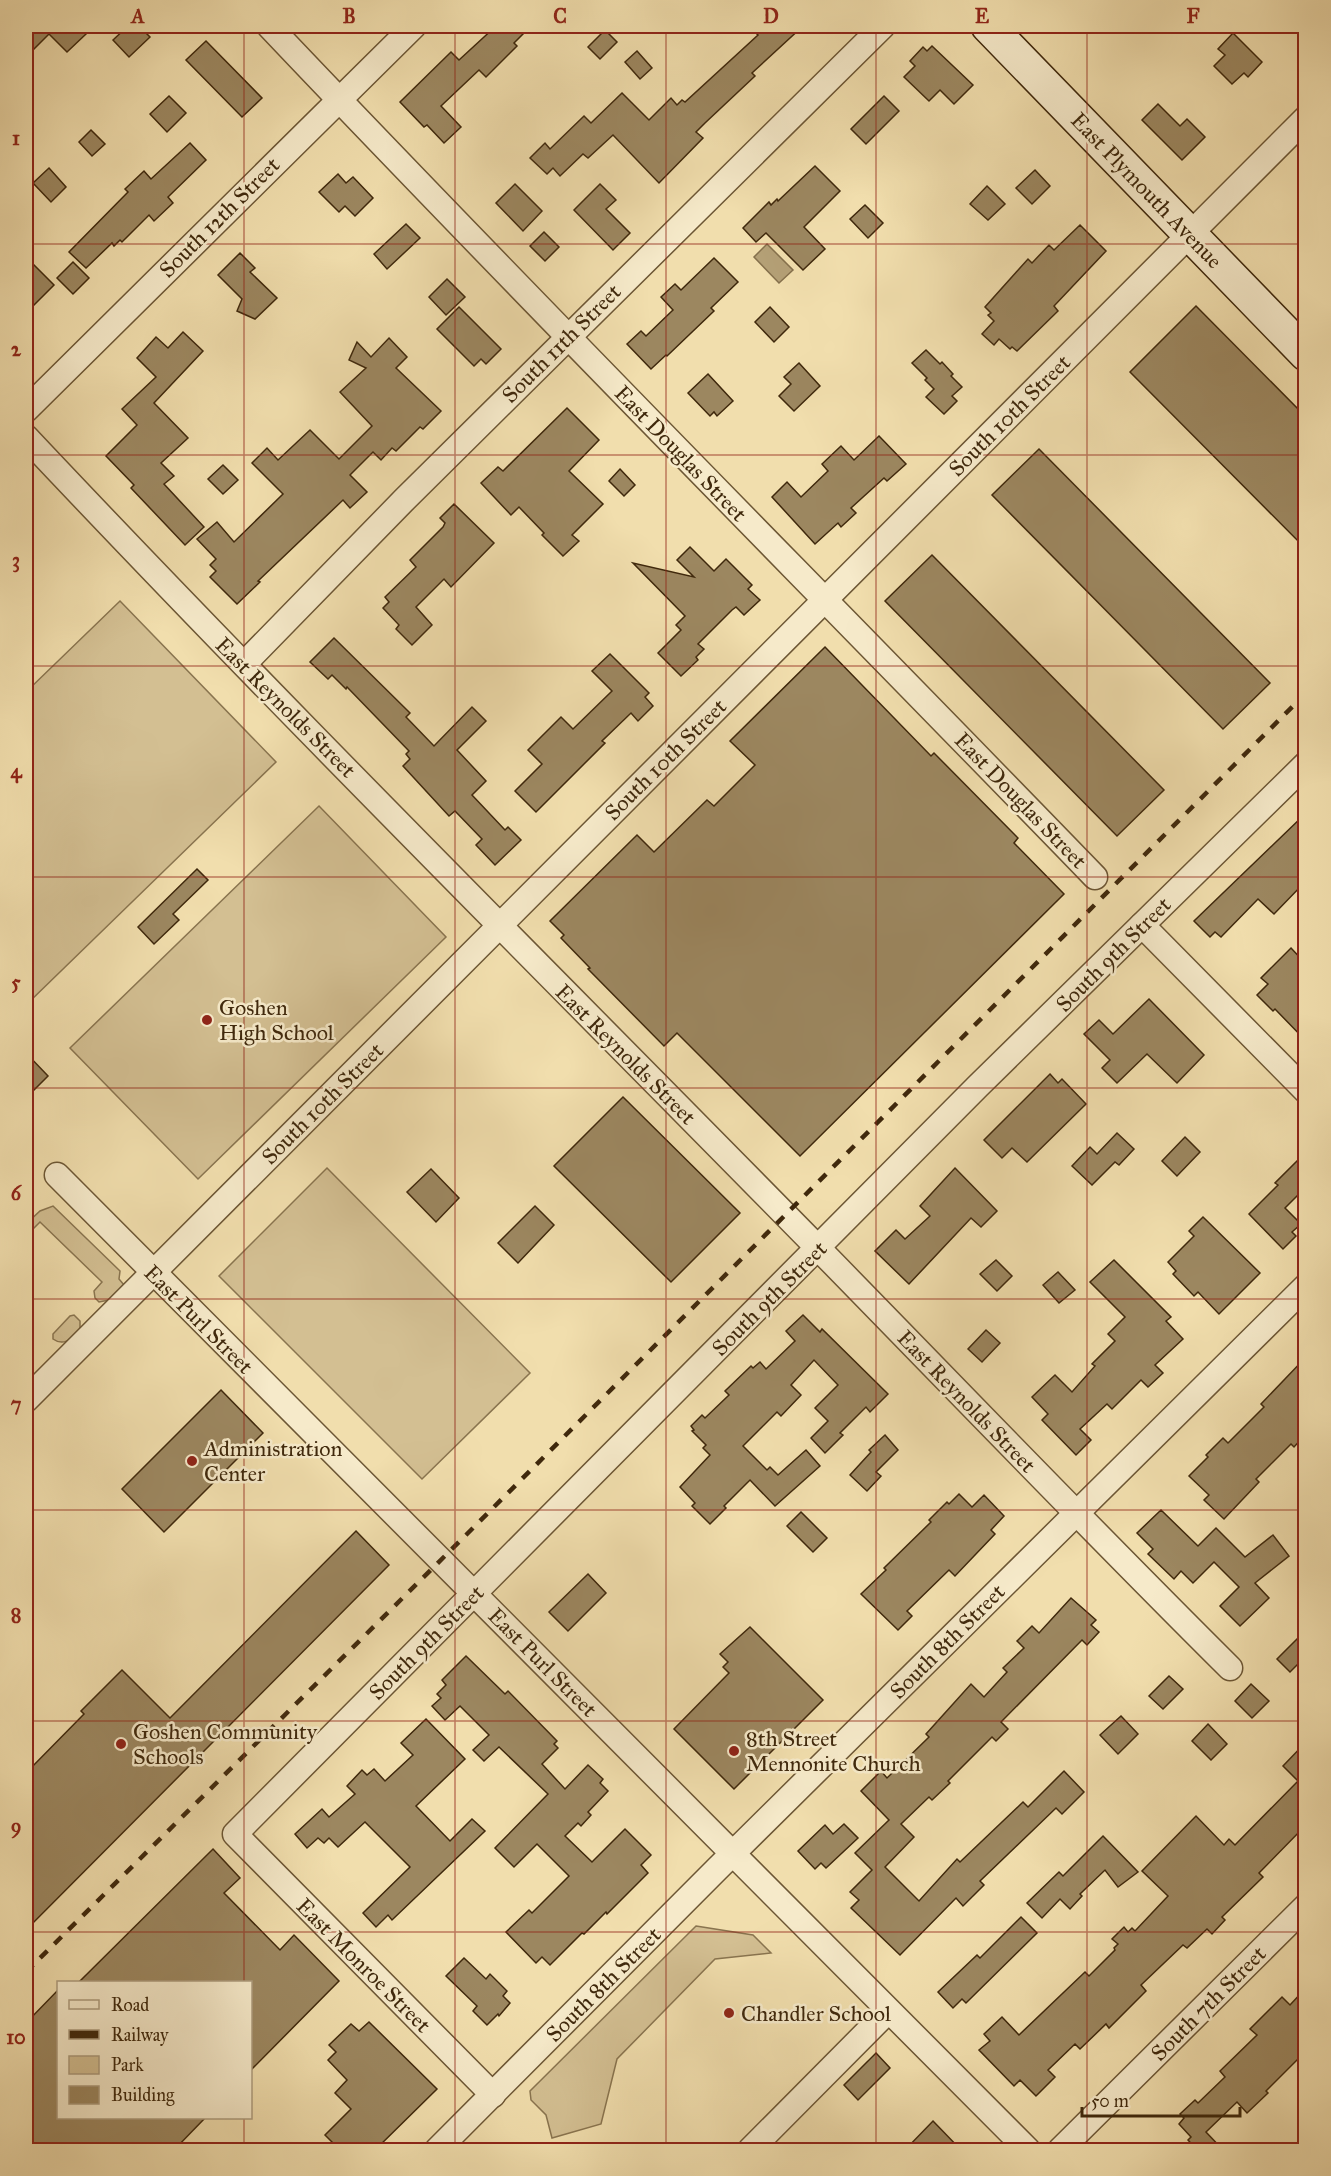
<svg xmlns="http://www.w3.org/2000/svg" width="1331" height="2176" font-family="'IM FELL Great Primer',serif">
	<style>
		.green { fill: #d3bf92; stroke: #89744f; stroke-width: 1.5 }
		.water { fill: #b4a076; stroke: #85704c; stroke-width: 1.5 }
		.building { fill: #9c8760; stroke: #3f280c; stroke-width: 1.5 }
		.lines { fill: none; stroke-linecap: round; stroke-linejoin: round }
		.street-casing { stroke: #6c5634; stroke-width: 27 }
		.secondary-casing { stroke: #3f280c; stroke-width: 36 }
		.street { stroke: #f6eaca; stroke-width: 24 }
		.secondary { stroke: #f6eaca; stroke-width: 33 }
		.rail { stroke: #3f280c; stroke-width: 4.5; stroke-dasharray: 10 10; stroke-linecap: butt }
		.grid { fill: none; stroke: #8f2418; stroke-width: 1.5; stroke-opacity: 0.55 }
		.poi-dot { fill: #8f2418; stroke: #f6eaca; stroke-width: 2 }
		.labels { text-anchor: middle; stroke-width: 5; stroke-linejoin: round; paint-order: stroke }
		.street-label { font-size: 22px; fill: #3f280c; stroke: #f6eaca }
		.poi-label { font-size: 22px; fill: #3f280c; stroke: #f6eaca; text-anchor: start }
		.neatline { fill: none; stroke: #8f2418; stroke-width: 2 }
		.grid-label { font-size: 20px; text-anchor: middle; font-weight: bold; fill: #8f2418 }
	</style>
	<rect width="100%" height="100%" fill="#f1dead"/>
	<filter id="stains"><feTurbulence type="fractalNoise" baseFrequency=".00333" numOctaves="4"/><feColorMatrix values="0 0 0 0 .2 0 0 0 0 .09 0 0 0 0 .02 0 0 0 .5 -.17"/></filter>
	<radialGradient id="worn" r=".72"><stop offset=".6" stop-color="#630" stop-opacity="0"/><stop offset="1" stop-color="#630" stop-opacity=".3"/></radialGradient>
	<g class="green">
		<path d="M120 601 276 762 26 1005V692Z"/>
		<path d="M319 806 446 937 198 1179 70 1048Z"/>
		<path d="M327 1168 530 1373 422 1479 219 1276Z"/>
		<path d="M53 1206 120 1271 119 1279 124 1285 109 1300 99 1302 95 1298 94 1291 102 1282 40 1222 32 1230H26V1224L40 1211Z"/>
		<path d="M74 1315 80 1321V1330C72 1338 64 1347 53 1339V1334L70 1316Z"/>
		<path d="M696 1926 753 1935 771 1953 715 1959 617 2059 601 2124 552 2138 546 2115 531 2100 530 2091Z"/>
	</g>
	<path class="water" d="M767 244 793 270 779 283 754 257Z"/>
	<g class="building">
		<path d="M26 26H78L86 34 67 52 49 34 26 57Z"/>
		<path d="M128 26H139L150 37 129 57 113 40Z"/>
		<path d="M496 26H531L514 43 517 46 486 77 479 70 441 106 461 127 444 143 427 125 424 127 400 102 451 52 459 60Z"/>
		<path d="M748 26H803L752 73 755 76 705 123 696 132 703 138 659 183 613 135 588 158 583 154 560 176 553 168 547 174 530 158 545 143 550 149 584 116 591 123 622 93 649 120 671 98 677 105 682 100 685 102 758 35Z"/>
		<path d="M605 30 617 42 600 59 588 47Z"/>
		<path d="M1233 33 1262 62 1248 77 1244 73 1232 84 1214 66 1225 55 1218 49Z"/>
		<path d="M206 41 262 98 242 117 186 60Z"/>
		<path d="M932 46 973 85 954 104 940 90 929 101 904 77 915 66 910 61 923 47 927 51Z"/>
		<path d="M637 51 652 68 640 79 625 62Z"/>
		<path d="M169 96 186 113 167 132 150 114Z"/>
		<path d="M884 96 899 111 866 144 851 129Z"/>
		<path d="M1158 104 1180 126 1187 119 1205 137 1182 160 1142 120Z"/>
		<path d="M91 130 105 144 92 156 79 142Z"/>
		<path d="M190 143 206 160 168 197 173 203 154 221 149 215 122 242 120 240 114 246 112 243 86 268 69 252 128 192 125 189 144 171 151 179Z"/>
		<path d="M815 166 840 191 804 227 825 249 803 270 766 233 756 242 743 228 769 202 771 205 777 199 778 201Z"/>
		<path d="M49 168 66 187 51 202 33 183Z"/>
		<path d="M1035 170 1050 186 1032 204 1016 188Z"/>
		<path d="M338 174 346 183 353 177 373 198 355 216 345 206 339 212 319 192Z"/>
		<path d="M515 184 542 211 523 231 496 203Z"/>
		<path d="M600 184 616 200 606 209 630 233 613 250 574 210Z"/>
		<path d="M987 186 1005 204 988 220 970 204Z"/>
		<path d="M865 205 883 223 868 238 850 219Z"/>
		<path d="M406 224 420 238 387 269 374 254Z"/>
		<path d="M1080 225 1106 251 1054 306 1058 311 1017 351 1012 347 1010 349 999 339 994 345 982 334 994 321 988 315 991 313 985 307 1028 259 1032 263 1049 245 1054 250Z"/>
		<path d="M544 232 559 247 545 261 530 246Z"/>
		<path d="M240 253 255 268 250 272 277 298 255 319 237 311 242 299 218 275Z"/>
		<path d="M26 257 54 285 26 313Z"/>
		<path d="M714 258 738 282 711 308 714 311 667 356 666 355 651 369 627 344 641 331 646 336 673 310 661 297 675 284 681 290Z"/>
		<path d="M73 262 89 278 73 294 57 278Z"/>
		<path d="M447 279 465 297 446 315 429 297Z"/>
		<path d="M1196 306 1305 416V548L1130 372Z"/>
		<path d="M459 307 501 349 486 364 481 359 474 366 437 329Z"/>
		<path d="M770 307 789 327 774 342 755 322Z"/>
		<path d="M183 332 203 351 154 403 188 438 161 463 174 476 164 484 204 527 185 545 131 488 134 485 106 456 137 425 122 409 156 377 137 358 156 337 168 348Z"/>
		<path d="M389 338 407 357 396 368 441 411 423 429 420 427 396 451 392 448 381 460 373 452 350 475 367 492 350 508 343 500 258 581 260 582 237 604 210 577 216 571 210 565 216 559 197 539 217 522 234 542 283 494 252 463 267 448 278 460 310 430 339 459 372 426 340 392 366 368 349 360 357 342 371 357Z"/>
		<path d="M926 350 940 364 942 362 953 374 951 376 962 387 952 396 957 401 944 414 926 397 934 389 925 380 927 378 912 363Z"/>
		<path d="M799 363 820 386 794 411 779 396 791 384 784 377Z"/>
		<path d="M708 374 733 401 717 416 714 412 710 416 688 393Z"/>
		<path d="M567 408 599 440 569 471 603 504 572 535 579 541 563 556 542 535 544 533 519 507 511 515 481 483 498 467 503 471Z"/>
		<path d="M879 436 906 464 887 481 884 478 851 508 856 513 841 527 838 523 815 544 772 497 787 482 801 497 828 471 822 464 841 446 854 460Z"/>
		<path d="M1039 449 1270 683 1223 729 992 495Z"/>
		<path d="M223 465 238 480 223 494 208 479Z"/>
		<path d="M620 469 635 485 624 496 609 481Z"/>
		<path d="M454 504 494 543 451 587 444 579 416 607 432 625 412 645 396 629 399 625 383 608 389 602 385 597 416 567 410 560 443 527 445 523 440 518Z"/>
		<path d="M690 547 714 571 726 559 752 585 748 589 760 600 744 615 736 607 732 610 698 644 704 649 696 657 698 660 681 676 658 653 681 630 676 625 685 616 633 563 694 577 677 560Z"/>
		<path d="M932 555 1164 790 1117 836 885 601Z"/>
		<path d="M334 638 410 713 406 717 434 746 472 707 486 721 457 750 486 781 472 795 505 830 508 827 521 840 495 865 476 845 482 839 455 811 449 816 403 766 410 759 406 754 409 751 347 687 346 689 332 675 328 679 310 662Z"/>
		<path d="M825 647 931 756 934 753 1018 838 1014 843 1064 894 800 1156 677 1033 664 1046 588 969 590 968 561 938 564 935 550 921 637 835 654 852 707 800 714 806 755 765 730 741Z"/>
		<path d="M610 654 649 693 645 697 653 706 638 721 631 713 602 741 605 743 536 812 515 791 542 764 528 750 561 717 573 729 612 691 592 671Z"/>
		<path d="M1305 814V882L1274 914 1258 899 1221 937 1215 932 1210 937 1194 921Z"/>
		<path d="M197 869 208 880 173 914 179 920 154 944 138 927Z"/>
		<path d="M1291 948 1305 963V1040L1275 1009 1273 1011 1257 995 1268 984 1261 978Z"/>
		<path d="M1149 999 1204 1055 1177 1083 1147 1054 1117 1083 1102 1068 1110 1060 1084 1034 1099 1020 1113 1034Z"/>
		<path d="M26 1053 48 1076 26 1098Z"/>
		<path d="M1050 1074 1058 1083 1062 1079 1086 1104 1027 1162 1012 1148 1002 1158 984 1140Z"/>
		<path d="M623 1097 740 1213 671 1282 554 1166Z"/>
		<path d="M1117 1133 1134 1149 1119 1165 1115 1162 1092 1185 1072 1166 1090 1147 1097 1154Z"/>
		<path d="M1185 1137 1200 1152 1177 1176 1162 1161Z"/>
		<path d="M1305 1153V1188L1285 1208 1301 1224 1292 1232 1296 1236 1283 1249 1249 1214 1278 1185 1275 1183Z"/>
		<path d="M955 1168 997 1211 981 1227 971 1218 909 1284 875 1251 896 1230 905 1239 930 1216 920 1206Z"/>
		<path d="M431 1169 459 1198 436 1222 407 1192Z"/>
		<path d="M535 1206 554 1225 518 1263 498 1243Z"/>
		<path d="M1203 1217 1260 1273 1219 1314 1198 1292 1194 1296 1173 1274 1176 1271 1168 1262 1194 1236 1189 1231Z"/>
		<path d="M996 1260 1012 1276 997 1291 980 1274Z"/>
		<path d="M1114 1260 1171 1317 1166 1321 1183 1339 1155 1365 1163 1373 1148 1387 1141 1380 1112 1409 1107 1404 1080 1429 1091 1440 1076 1455 1042 1420 1048 1414 1032 1397 1055 1375 1072 1392 1095 1366 1092 1364 1115 1341 1108 1334 1125 1317 1090 1282Z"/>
		<path d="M1058 1272 1075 1290 1059 1303 1043 1285Z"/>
		<path d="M803 1315 820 1332 822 1329 888 1394 870 1412 866 1407 840 1433 843 1435 825 1453 811 1438 828 1421 815 1408 838 1385 814 1360 791 1385 801 1395 781 1416 777 1412 743 1446 767 1470 770 1467 778 1475 806 1450 820 1466 775 1506 750 1480 724 1506 726 1508 710 1524 692 1506 695 1503 680 1487 710 1455 703 1448 706 1445 692 1431 694 1430 691 1426 702 1415 705 1418 729 1395 725 1391 751 1366 753 1368 760 1362 766 1369 795 1341 786 1331Z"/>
		<path d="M986 1330 1000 1343 982 1362 968 1349Z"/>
		<path d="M1305 1358V1435L1294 1447 1291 1444 1256 1479 1259 1482 1224 1519 1204 1500 1209 1495 1189 1476 1208 1457 1206 1455 1223 1438 1228 1443 1264 1407 1261 1404Z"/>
		<path d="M221 1390 263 1433 164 1532 122 1489Z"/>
		<path d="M885 1435 898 1450 876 1472 881 1476 867 1491 850 1475 871 1452 869 1450Z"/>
		<path d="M959 1494 972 1507 984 1495 1004 1516 991 1530 995 1534 955 1576 949 1570 907 1611 912 1616 898 1630 861 1594 886 1570 884 1568 931 1522 929 1520 947 1502 949 1504Z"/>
		<path d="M1161 1510 1198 1546 1216 1528 1245 1557 1273 1535 1289 1556 1255 1583 1269 1598 1240 1626 1220 1606 1239 1587 1214 1562 1193 1583 1181 1571 1174 1579 1148 1554 1153 1549 1137 1533Z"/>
		<path d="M801 1512 827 1538 813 1552 787 1526Z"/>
		<path d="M356 1531 389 1565 26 1930V1773L84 1714 81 1711 122 1670 170 1718Z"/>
		<path d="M588 1574 606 1593 568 1631 549 1612Z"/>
		<path d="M1071 1598 1096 1620 1091 1625 1099 1632 1087 1645 1082 1640 1001 1722 1008 1729 996 1741 992 1737 948 1781 950 1783 932 1800 929 1797 901 1824 914 1837 885 1867 919 1901 957 1859 960 1862 1023 1802 1028 1807 1064 1771 1084 1792 1062 1814 1056 1808 980 1881 984 1885 963 1906 956 1898 900 1955 851 1908 859 1900 850 1892 872 1870 855 1853 889 1820 861 1791 881 1771 887 1778 929 1737 926 1734 971 1684 984 1697 1007 1672 1003 1668 1024 1648 1017 1641 1032 1626 1039 1633Z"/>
		<path d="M750 1627 823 1700 734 1789 674 1729 729 1673 723 1667 728 1662 720 1654Z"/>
		<path d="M1305 1631V1657L1290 1672 1277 1659Z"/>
		<path d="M466 1656 505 1694 508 1691 557 1741 554 1744 558 1748 542 1764 565 1789 588 1765 603 1779 600 1783 608 1791 588 1812 591 1815 581 1826 578 1823 565 1836 592 1862 625 1829 651 1855 641 1865 648 1873 607 1914 606 1912 584 1934 582 1933 550 1965 542 1957 536 1963 506 1932 529 1910 532 1913 569 1876 537 1844 514 1867 495 1848 548 1794 499 1747 484 1761 473 1750 489 1735 460 1706 445 1720 432 1706 441 1698 437 1694 446 1685 442 1680Z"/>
		<path d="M1169 1676 1183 1689 1163 1709 1149 1696Z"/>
		<path d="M1251 1684 1269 1701 1252 1718 1235 1701Z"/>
		<path d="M1121 1716 1138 1734 1118 1754 1100 1735Z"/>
		<path d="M426 1719 465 1759 416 1806 450 1841 472 1819 485 1831 392 1920 388 1915 376 1927 363 1913 410 1867 365 1822 338 1847 329 1838 324 1843 318 1838 307 1848 295 1834 322 1809 329 1817 355 1794 347 1786 362 1770 367 1775 374 1769 385 1781 413 1755 401 1743Z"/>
		<path d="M1208 1724 1227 1744 1211 1760 1192 1741Z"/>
		<path d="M1305 1743V1826L1259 1873 1263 1877 1222 1917 1225 1920 1212 1934 1207 1929 1187 1948 1183 1945 1141 1985 1146 1991 1109 2028 1106 2024 1080 2049 1075 2044 1048 2070 1055 2077 1036 2096 1020 2080 1014 2086 979 2050 990 2041 984 2034 1002 2017 1019 2035 1085 1972 1089 1976 1115 1950 1114 1948 1118 1944 1112 1939 1124 1927 1128 1932 1132 1928 1135 1931 1168 1896 1142 1871 1196 1816 1224 1845 1229 1839 1235 1845 1298 1781 1283 1766Z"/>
		<path d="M844 1824 858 1838 826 1868 821 1863 815 1869 798 1851 825 1825 833 1834Z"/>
		<path d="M1103 1836 1138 1872 1118 1887 1105 1870 1080 1894 1082 1896 1070 1909 1060 1899 1042 1918 1027 1903 1059 1872 1063 1876Z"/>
		<path d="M213 1849 240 1878 224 1893 280 1950 294 1935 339 1981 250 2071V1983H78Z"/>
		<path d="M1021 1917 1037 1933 966 2003 962 1999 953 2008 938 1992 977 1955 980 1958Z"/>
		<path d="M464 1958 486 1979 490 1974 507 1991 503 1996 510 2003 499 2016 498 2014 487 2025 473 2011 477 2006 446 1976Z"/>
		<path d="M1305 1989V2052L1266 2091 1268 2093 1247 2113 1237 2102 1206 2132 1224 2151H1198L1188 2140 1191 2137 1179 2124 1184 2118 1180 2114 1195 2100 1198 2103 1225 2077 1220 2071 1257 2035 1250 2029 1282 1997 1290 2005Z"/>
		<path d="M58 1990V2118H205L173 2151H26V2023Z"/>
		<path d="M369 2022 437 2089 374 2151H341L325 2135 351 2109 335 2093 347 2080 328 2060 336 2052 329 2045 351 2024 359 2031Z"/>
		<path d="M876 2053 890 2068 858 2100 844 2085Z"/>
		<path d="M933 2121 962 2151H904Z"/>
	</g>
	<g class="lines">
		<g class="street-casing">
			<g id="street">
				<path d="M269 26C541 313 820 593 1095 877"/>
				<path d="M26 410 414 26"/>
				<path d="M26 437C285 712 553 978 818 1248 955 1388 1091 1530 1230 1668"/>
				<path d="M244 664 405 499 883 26"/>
				<path d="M1142 925 1306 1091"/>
				<path d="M57 1175 1028 2150"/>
				<path d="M26 1400 1306 118"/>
				<path d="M493 2095 235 1834 978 1086 1306 764"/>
				<path d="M437 2150 717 1869 1306 1286"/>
				<path d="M750 2150 888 2011"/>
				<path d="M1060 2150 1306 1906"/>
			</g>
		</g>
		<g class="secondary-casing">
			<path id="secondary" d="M988 26 1306 354"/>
		</g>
		<use href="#street" class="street"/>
		<use href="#secondary" class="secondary"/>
		<path class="rail" d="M26 1972 466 1535 1306 693"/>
	</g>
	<path class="grid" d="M244 26V1982M455 26V2150M666 26V2150M876 26V2150M1087 26V2150M26 244H1306M26 455H1306M26 666H1306M26 877H1306M26 1088H1306M26 1299H1306M26 1510H1306M26 1721H1306M26 1932H1306M244 2118V2150"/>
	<g class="poi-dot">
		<circle cx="207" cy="1020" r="6"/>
		<circle cx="192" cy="1461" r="6"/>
		<circle cx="121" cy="1744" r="6"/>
		<circle cx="734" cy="1751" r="6"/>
		<circle cx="729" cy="2013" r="6"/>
	</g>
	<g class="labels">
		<g class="street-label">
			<text transform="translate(1147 190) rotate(46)" y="8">East Plymouth Avenue</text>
			<text transform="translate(219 217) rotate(-45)" y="8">South 12th Street</text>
			<text transform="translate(561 343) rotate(-45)" y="8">South 11th Street</text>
			<text transform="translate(1009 415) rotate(-45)" y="8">South 10th Street</text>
			<text transform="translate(681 453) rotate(46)" y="8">East Douglas Street</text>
			<text transform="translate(286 707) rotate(45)" y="8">East Reynolds Street</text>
			<text transform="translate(665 759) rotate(-45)" y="8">South 10th Street</text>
			<text transform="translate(1021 800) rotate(46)" y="8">East Douglas Street</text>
			<text transform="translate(1113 954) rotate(-45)" y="8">South 9th Street</text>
			<text transform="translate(626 1054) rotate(45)" y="8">East Reynolds Street</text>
			<text transform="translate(322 1103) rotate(-45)" y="8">South 10th Street</text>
			<text transform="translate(769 1298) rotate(-45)" y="8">South 9th Street</text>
			<text transform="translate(199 1319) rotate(45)" y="8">East Purl Street</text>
			<text transform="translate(967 1401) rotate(46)" y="8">East Reynolds Street</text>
			<text transform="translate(947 1641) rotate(-45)" y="8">South 8th Street</text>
			<text transform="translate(426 1642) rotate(-45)" y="8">South 9th Street</text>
			<text transform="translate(543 1662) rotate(45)" y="8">East Purl Street</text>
			<text transform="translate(364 1965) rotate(45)" y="8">East Monroe Street</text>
			<text transform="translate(603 1984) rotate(-45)" y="8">South 8th Street</text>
			<text transform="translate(1208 2003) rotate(-45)" y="8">South 7th Street</text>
		</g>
		<g class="poi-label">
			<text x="219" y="1015">Goshen<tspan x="219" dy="25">High School</tspan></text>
			<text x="204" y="1456">Administration<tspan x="204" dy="25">Center</tspan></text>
			<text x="133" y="1739">Goshen Community<tspan x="133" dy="25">Schools</tspan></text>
			<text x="746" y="1746">8th Street<tspan x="746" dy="25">Mennonite Church</tspan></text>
			<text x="741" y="2021">Chandler School</text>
		</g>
	</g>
	<rect width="1331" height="2176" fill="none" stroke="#f1dead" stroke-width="66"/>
	<rect x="57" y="1981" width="195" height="138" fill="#f6eaca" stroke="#ad9c7e" stroke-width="1.5"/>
	<rect x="69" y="2000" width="30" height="9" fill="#f6eaca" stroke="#ad9c7e" stroke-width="1.5"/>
	<text x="111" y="2011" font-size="18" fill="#3f280c">Road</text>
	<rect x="69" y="2030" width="30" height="9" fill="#3f280c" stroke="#ad9c7e" stroke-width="1.5"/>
	<text x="111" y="2041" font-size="18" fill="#3f280c">Railway</text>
	<rect x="69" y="2056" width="30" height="18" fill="#d3bf92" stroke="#ad9c7e" stroke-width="1.5"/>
	<text x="111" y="2071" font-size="18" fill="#3f280c">Park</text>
	<rect x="69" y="2086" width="30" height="18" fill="#9c8760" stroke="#ad9c7e" stroke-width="1.5"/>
	<text x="111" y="2101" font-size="18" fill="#3f280c">Building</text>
	<path d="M1082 2107v9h158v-9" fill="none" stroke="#3f280c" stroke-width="3"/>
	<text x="1091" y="2107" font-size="18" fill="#3f280c" stroke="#f6eaca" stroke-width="4.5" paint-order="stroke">50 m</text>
	<rect x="33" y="33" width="1265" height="2110" class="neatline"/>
	<g class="grid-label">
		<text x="138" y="23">A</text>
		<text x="349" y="23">B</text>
		<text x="560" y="23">C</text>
		<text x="771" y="23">D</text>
		<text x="982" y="23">E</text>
		<text x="1193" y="23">F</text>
		<text x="16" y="145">1</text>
		<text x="16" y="356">2</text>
		<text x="16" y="567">3</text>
		<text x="16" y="778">4</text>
		<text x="16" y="989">5</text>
		<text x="16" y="1200">6</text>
		<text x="16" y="1411">7</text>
		<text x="16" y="1622">8</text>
		<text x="16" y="1833">9</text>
		<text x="16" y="2044">10</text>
	</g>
	<rect width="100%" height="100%" filter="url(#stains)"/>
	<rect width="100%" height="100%" fill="url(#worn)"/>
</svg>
